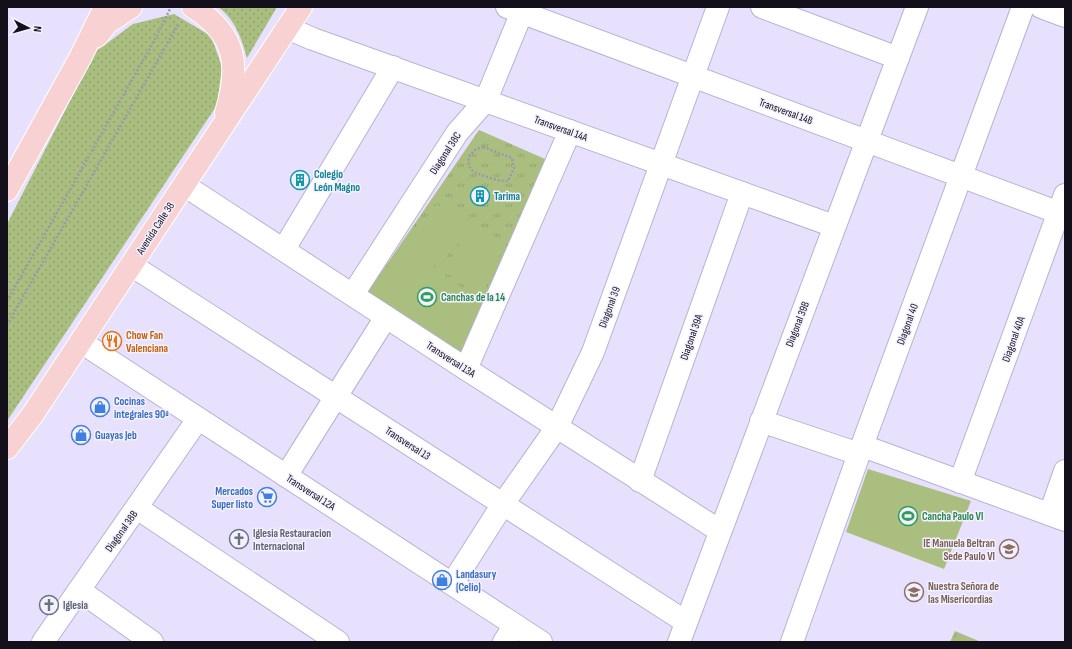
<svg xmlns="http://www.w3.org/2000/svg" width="1072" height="649" font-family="'Sofia Sans Condensed',sans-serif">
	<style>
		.grass { fill: url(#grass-dots) }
		.park { fill: url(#park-tufts) }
		.pitch { fill: #aabe7f }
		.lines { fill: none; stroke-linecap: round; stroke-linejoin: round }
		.street-casing { stroke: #b9b1d3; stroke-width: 24 }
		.secondary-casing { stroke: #b9b1d3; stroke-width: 24 }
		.primary-casing { stroke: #fff; stroke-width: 24 }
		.path { stroke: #9c97ad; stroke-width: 2.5; stroke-dasharray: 2 2; stroke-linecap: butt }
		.street { stroke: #fff; stroke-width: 22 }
		.secondary { stroke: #fff; stroke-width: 22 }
		.primary { stroke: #f8d1d3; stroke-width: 22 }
		.labels { text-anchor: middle; stroke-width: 3; stroke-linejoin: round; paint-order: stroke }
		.street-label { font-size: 11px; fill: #13101b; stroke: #f4f1ff }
		.culture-label { font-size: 11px; font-weight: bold; fill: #0d838f; stroke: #f4f1ff; text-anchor: start }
		.leisure-label { font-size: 11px; font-weight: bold; fill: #27864d; stroke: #f4f1ff; text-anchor: start }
		.food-label { font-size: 11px; font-weight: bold; fill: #c56008; stroke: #f4f1ff; text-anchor: start }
		.shop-label { font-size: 11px; font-weight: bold; fill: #366cbe; stroke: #f4f1ff; text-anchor: start }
		.worship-label { font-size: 11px; font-weight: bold; fill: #5b616d; stroke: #f4f1ff; text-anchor: start }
		.education-label { font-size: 11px; font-weight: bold; fill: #785e54; stroke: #f4f1ff; text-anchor: end }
	</style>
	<defs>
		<pattern id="grass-dots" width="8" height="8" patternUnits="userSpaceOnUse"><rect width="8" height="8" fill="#aabe7f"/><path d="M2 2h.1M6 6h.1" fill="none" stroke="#91a26d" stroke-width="1.8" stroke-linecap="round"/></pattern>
		<pattern id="park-tufts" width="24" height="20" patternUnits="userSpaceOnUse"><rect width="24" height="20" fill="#aabe7f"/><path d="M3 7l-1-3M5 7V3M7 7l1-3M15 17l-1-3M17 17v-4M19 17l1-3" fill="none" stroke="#91a26d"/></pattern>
	</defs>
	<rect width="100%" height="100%" fill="#e8e1fd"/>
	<g class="grass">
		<path d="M218 7H277L247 58C242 39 235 19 218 7Z"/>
		<path d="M174 14 211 36 222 67 217 105 7 421V224L95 52 133 24Z"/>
	</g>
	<g class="park">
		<path d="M479 130 552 162 463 359 367 293Z"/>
		<path d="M955 631 981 642H950Z"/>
	</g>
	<g class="pitch">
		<path d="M436 204 467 221 440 269 405 246Z"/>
		<path d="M472 222 505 243 482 296 444 272Z"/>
		<path d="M401 247 485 303 463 355 369 291Z"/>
		<path d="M868 469 971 501 944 569 846 532Z"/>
	</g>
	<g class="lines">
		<g class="street-casing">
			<g id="street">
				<path d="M507 7 1065 215"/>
				<path d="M762 7 898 58"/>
				<path d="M287 28 313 39 834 226"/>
				<path d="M184 185 466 369 720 531"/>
				<path d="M284 249 393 67"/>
				<path d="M131 265 686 622"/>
				<path d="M353 294 457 133 486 100 524 7"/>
				<path d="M466 369 570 131"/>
				<path d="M761 421 859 454"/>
				<path d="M863 446 1065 520"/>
				<path d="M286 476 386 317"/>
				<path d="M640 481 742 193"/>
				<path d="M960 482 1065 195"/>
				<path d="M137 508 338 642"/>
				<path d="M1050 514 1065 471"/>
				<path d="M452 584 503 504 557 427 593 352 718 7"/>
				<path d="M79 590 152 642"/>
				<path d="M43 642 198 419"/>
				<path d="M679 642 917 7"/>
				<path d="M792 642 859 454 1023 7"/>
			</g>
		</g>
		<g class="secondary-casing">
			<g id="secondary">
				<path d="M1041 7 1065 16"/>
				<path d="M81 342 541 642"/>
				<path d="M504 642 515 625"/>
			</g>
		</g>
		<g class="primary-casing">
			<g id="primary">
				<path d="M193 7C237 35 240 66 226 113"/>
				<path d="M97 36 107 23 131 7"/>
				<path d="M7 190 80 58 105 7"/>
				<path d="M7 448 33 414 301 7"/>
			</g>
		</g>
		<g class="path">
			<path d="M483 147 512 158 514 168 508 181C501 182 477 175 472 170 468 166 468 161 470 155L476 149Z"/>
			<path d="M7 301 154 41 171 7"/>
			<path d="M7 325 179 23"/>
		</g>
		<use href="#street" class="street"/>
		<use href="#secondary" class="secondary"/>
		<use href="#primary" class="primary"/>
	</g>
	<defs>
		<g id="building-ring" transform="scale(1)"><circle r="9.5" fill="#f4f1ff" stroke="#0f9aa8" stroke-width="1.5"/><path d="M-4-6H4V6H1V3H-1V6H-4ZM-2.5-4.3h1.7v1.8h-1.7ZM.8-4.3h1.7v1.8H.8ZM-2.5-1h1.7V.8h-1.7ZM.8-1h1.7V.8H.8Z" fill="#0f9aa8"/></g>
		<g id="stadium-ring" transform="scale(1)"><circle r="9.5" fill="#f4f1ff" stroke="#2e9e5b" stroke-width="1.5"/><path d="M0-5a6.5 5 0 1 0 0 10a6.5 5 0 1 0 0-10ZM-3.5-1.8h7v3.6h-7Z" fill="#2e9e5b"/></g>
		<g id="restaurant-ring" transform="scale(1)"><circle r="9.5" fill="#f4f1ff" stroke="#e8710a" stroke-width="1.5"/><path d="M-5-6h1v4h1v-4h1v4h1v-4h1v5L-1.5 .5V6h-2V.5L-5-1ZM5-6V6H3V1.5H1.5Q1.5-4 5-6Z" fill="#e8710a"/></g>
		<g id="shop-ring" transform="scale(1)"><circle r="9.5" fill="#f4f1ff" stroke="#3f7fe0" stroke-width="1.5"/><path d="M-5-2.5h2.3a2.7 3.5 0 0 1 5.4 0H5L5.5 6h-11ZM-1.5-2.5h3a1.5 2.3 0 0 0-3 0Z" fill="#3f7fe0"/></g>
		<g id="supermarket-ring" transform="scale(1)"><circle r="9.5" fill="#f4f1ff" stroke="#3f7fe0" stroke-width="1.5"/><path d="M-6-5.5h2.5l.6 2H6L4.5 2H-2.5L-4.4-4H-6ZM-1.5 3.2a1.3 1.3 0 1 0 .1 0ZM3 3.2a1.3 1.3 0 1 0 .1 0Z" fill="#3f7fe0"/></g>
		<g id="church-ring" transform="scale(1)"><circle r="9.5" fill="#f4f1ff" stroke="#6b7280" stroke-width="1.5"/><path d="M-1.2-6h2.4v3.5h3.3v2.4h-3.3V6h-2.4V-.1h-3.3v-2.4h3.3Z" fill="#6b7280"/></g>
		<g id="school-ring" transform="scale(1)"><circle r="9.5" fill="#f4f1ff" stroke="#8d6e63" stroke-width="1.5"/><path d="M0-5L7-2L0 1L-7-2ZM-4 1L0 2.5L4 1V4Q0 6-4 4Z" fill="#8d6e63"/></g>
	</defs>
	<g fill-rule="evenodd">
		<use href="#building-ring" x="300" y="180"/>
		<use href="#building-ring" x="480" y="196"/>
		<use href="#stadium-ring" x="427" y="297"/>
		<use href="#restaurant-ring" x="112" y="341"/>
		<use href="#shop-ring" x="100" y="407"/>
		<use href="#shop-ring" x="81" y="435"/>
		<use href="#supermarket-ring" x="267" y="497"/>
		<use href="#stadium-ring" x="908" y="516"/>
		<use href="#church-ring" x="239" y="539"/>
		<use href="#school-ring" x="1009" y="549"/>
		<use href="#shop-ring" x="442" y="580"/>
		<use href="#school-ring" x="914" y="592"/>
		<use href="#church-ring" x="49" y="605"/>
	</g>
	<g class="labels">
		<g class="street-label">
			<text transform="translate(786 111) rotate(20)" y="4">Transversal 14B</text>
			<text transform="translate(561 128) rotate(20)" y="4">Transversal 14A</text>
			<text transform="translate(445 153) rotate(-57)" y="4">Diagonal 38C</text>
			<text transform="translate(155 228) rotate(-57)" y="4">Avenida Calle 38</text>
			<text transform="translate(609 307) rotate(-70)" y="4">Diagonal 39</text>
			<text transform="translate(797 324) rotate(-69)" y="4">Diagonal 39B</text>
			<text transform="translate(907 324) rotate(-70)" y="4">Diagonal 40</text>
			<text transform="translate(691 337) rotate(-71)" y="4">Diagonal 39A</text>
			<text transform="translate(1013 339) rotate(-70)" y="4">Diagonal 40A</text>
			<text transform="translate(451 359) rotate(33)" y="4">Transversal 13A</text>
			<text transform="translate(408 443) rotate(33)" y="4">Transversal 13</text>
			<text transform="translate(311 492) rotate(33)" y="4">Transversal 12A</text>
			<text transform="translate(121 531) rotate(-55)" y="4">Diagonal 38B</text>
		</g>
		<g class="culture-label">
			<text x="314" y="178">Colegio<tspan x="314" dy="13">León Magno</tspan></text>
			<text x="494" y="200">Tarima</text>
		</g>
		<g class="leisure-label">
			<text x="441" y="301">Canchas de la 14</text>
			<text x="922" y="520">Cancha Paulo VI</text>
		</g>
		<g class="food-label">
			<text x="126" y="339">Chow Fan<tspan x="126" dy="13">Valenciana</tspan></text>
		</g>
		<g class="shop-label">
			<text x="114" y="405">Cocinas<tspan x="114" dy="13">integrales 90ª</tspan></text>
			<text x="95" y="439">Guayas Jeb</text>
			<text x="253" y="495" text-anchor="end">Mercados<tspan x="253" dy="13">Super listo</tspan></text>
			<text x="456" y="578">Landasury<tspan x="456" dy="13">(Celio)</tspan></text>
		</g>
		<g class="worship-label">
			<text x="253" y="537">Iglesia Restauracion<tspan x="253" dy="13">Internacional</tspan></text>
			<text x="63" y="609">Iglesia</text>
		</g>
		<g class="education-label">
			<text x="995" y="547">IE Manuela Beltran<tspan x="995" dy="13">Sede Paulo VI</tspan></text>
			<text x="928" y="590" text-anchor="start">Nuestra Señora de<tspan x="928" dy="13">las Misericordias</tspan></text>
		</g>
	</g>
	<rect width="1072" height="649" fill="none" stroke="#13101b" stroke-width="16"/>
	<g transform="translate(28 28) rotate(96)" stroke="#f4f1ff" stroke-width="3" paint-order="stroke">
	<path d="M0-3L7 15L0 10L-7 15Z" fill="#13101b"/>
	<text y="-6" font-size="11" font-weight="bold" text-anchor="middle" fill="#13101b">N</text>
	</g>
</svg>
